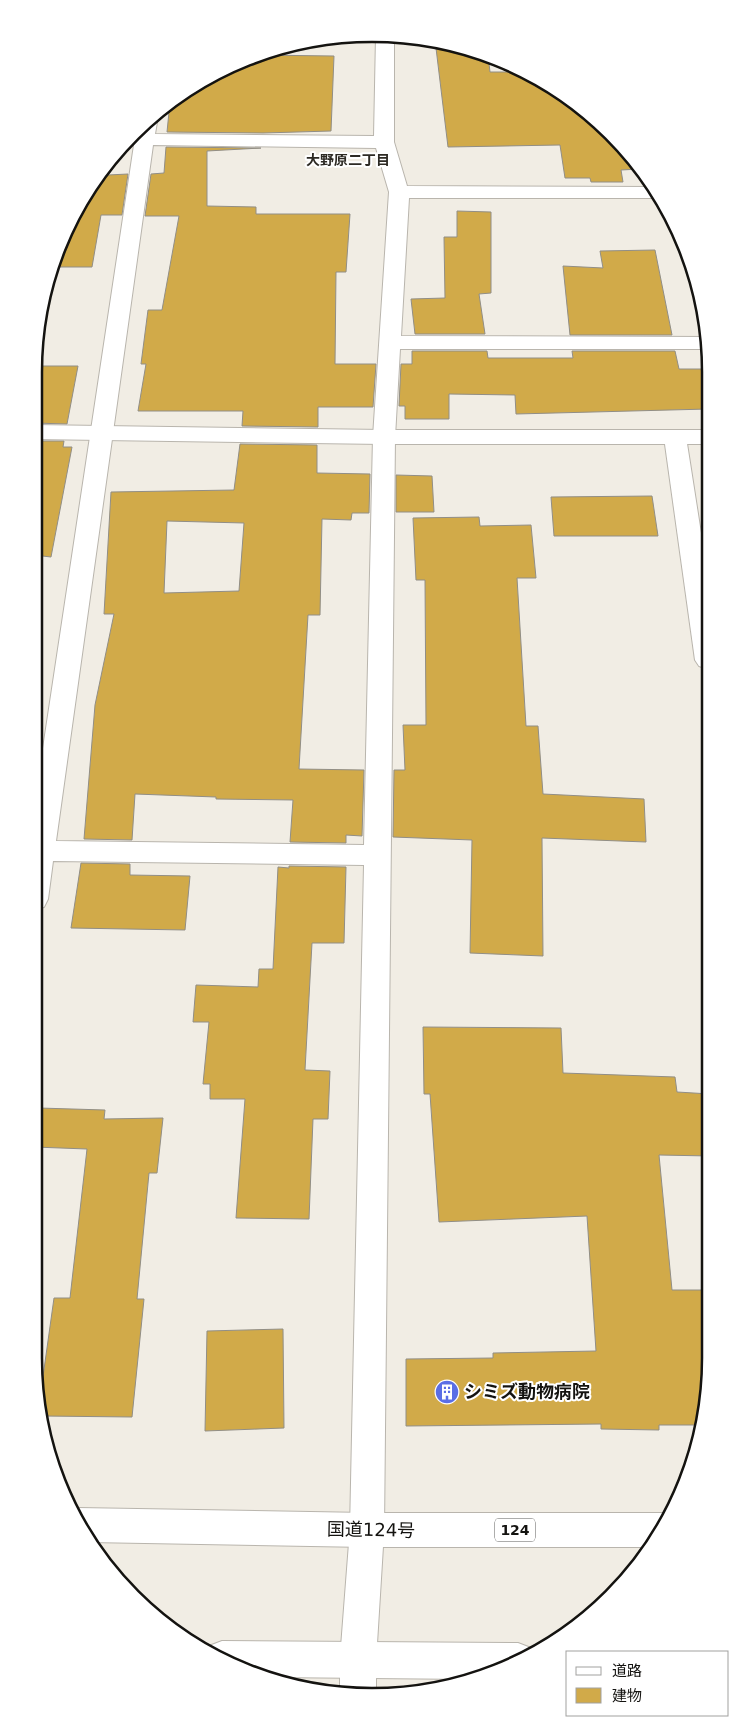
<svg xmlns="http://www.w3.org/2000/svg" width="744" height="1731" font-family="'DejaVu Sans','Noto Sans JP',sans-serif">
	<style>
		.building { fill: #d1aa49; stroke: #918e86; fill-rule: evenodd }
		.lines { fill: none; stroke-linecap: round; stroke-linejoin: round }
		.street-casing { stroke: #b9b5ad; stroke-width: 2 }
		.secondary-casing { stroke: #b9b5ad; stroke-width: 2 }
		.highway-casing { stroke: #b9b5ad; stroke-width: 2 }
		.street { fill: #fff; fill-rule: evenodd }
		.secondary { fill: #fff; fill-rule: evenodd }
		.highway { fill: #fff; fill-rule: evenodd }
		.labels { text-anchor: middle; stroke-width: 4; stroke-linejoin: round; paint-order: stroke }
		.far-neighbourhood-label { font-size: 14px; font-weight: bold; fill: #2d2a24; stroke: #fff }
		.shield { fill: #fff; stroke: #5a5a58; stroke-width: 1 }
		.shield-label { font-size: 14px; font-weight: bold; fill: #141310 }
		.near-poi-label { font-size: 18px; font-weight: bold; fill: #141310; stroke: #fff; text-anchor: start }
		.near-street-label { font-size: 18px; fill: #141310; stroke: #fff }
		.rim { fill: none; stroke: #141310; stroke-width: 2.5 }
	</style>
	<rect width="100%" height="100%" fill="#f1ede4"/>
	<g class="building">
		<path d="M461 47 488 55 490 72H521L560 91 626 149 640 169 621 170 623 182H591L590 178H565L560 145 448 147 436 48Z"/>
		<path d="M257 55 334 56 331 131 263 133 167 132 170 102 223 69Z"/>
		<path d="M166 147 261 148 207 151V206L256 207V214H350L346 272H336L335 364H376L373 407H318V427L242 426 243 411H138L146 364H141L148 310H162L179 216H145L151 174 164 173Z"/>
		<path d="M109 161 108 175 128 174 122 215H101L92 267H51L79 203Z"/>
		<path d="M457 211 491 212V293L479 294 485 334H415L411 299 445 298 444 237H457Z"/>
		<path d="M655 250 672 335H570L563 266 603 268 600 251Z"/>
		<path d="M412 351H487L488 358H573L572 351H675L679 369H704L707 386 708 409 516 414 515 395 449 394V419H405V406H399L401 364H412Z"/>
		<path d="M35 366H78L67 424 34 423Z"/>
		<path d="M34 441H64L63 447H72L51 557 34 555Z"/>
		<path d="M240 444 317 445V473L370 474 369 513H352L351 520 322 519 320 615H308L299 769 364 770 362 836 346 835V843L290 842 293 800 216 799V797L135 794 132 840 84 839 95 705 114 614H104L111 492 234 490ZM167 521 244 523 239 591 164 593Z"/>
		<path d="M396 475 432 476 434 512H396Z"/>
		<path d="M652 496 658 536H554L551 497Z"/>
		<path d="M479 517 480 526 531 525 536 578H517L526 726H538L543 794 644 799 646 842 542 838 543 956 470 953 472 840 393 837 394 770H405L403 725H426L425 580H416L413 518Z"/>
		<path d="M81 863 130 864V875L190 876 185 930 71 928Z"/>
		<path d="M289 866 346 867 344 943H312L305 1070 330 1071 328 1119H313L309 1219 236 1218 245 1099H210V1084H203L209 1022H193L196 985 258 987 259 969H273L278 867 289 868Z"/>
		<path d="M423 1027 561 1028 563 1073 675 1077 677 1092 710 1094V1156L659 1155 672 1290H710V1359L699 1425H659V1430L601 1429V1424L406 1426V1359L493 1358V1353L596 1351 587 1216 439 1222 430 1094H424Z"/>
		<path d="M39 1108 105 1110 104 1119 163 1118 157 1173H149L137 1299H144L132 1417 43 1416 40 1398 54 1298H70L87 1149 34 1147Z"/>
		<path d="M283 1329 284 1428 205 1431 207 1331Z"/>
	</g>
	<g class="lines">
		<g class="street-casing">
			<g id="street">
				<path d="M376 36H394V142L407 186 652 187 659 198H409L401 336 707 337V349H400L395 437 384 1530 379 1542 367 1547 355 1542 350 1530 364 865 53 861 48 899 44 907 34 910V808L134 145 123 144 151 117 157 122 155 134 374 136ZM153 145 376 148 389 192 373 437 364 845 56 841Z"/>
				<path d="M675 430 683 432 686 437 708 578V669L699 666 695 660 664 437 667 432Z"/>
			</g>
		</g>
		<g class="secondary-casing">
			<g id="secondary">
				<path d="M34 425 384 430H708V444H384L34 439Z"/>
				<path d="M367 1513 379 1518 384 1530 376 1660V1696L372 1697 340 1694V1660L350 1530 355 1518Z"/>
			</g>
		</g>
		<g class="highway-casing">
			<g id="highway">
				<path d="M78 1508 367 1513H663L670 1516 665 1528 652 1547H367L89 1542 79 1528 71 1511Z"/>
				<path d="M222 1641 518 1643 531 1648 534 1655 470 1679 271 1677 206 1653 209 1646Z"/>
			</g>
		</g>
		<use href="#street" class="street"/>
		<use href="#secondary" class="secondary"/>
		<use href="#highway" class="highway"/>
	</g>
	<defs>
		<g id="building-disc" transform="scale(1.25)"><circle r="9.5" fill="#5a6ee5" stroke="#fff"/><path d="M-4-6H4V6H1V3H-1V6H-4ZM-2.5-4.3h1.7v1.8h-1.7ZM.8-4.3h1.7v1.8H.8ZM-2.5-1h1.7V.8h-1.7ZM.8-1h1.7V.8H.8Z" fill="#fff"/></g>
	</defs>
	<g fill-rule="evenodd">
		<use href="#building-disc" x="447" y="1392"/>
	</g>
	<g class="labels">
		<g class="far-neighbourhood-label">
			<text x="348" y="165">大野原二丁目</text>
		</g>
		<rect class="shield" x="495" y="1518.5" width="40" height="23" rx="4"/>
		<g class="shield-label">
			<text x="515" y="1535">124</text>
		</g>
		<g class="near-poi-label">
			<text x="464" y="1398">シミズ動物病院</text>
		</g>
		<g class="near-street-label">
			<text transform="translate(371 1530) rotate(1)" y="6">国道124号</text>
		</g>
	</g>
	<path d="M0 0H744V1731H0ZM372 42H372A330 330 0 0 1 702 372V1358A330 330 0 0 1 372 1688H372A330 330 0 0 1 42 1358V372A330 330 0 0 1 372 42Z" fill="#fff" fill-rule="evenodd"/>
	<path class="rim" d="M372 42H372A330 330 0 0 1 702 372V1358A330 330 0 0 1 372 1688H372A330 330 0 0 1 42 1358V372A330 330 0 0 1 372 42Z"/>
	<rect x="566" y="1651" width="162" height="65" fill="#ffffff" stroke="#a1a19f"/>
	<rect x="576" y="1667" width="25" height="8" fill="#ffffff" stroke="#a1a19f"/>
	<text x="612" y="1676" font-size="15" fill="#141310">道路</text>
	<rect x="576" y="1688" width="25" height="15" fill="#d1aa49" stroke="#a1a19f"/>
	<text x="612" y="1701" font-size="15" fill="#141310">建物</text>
</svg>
